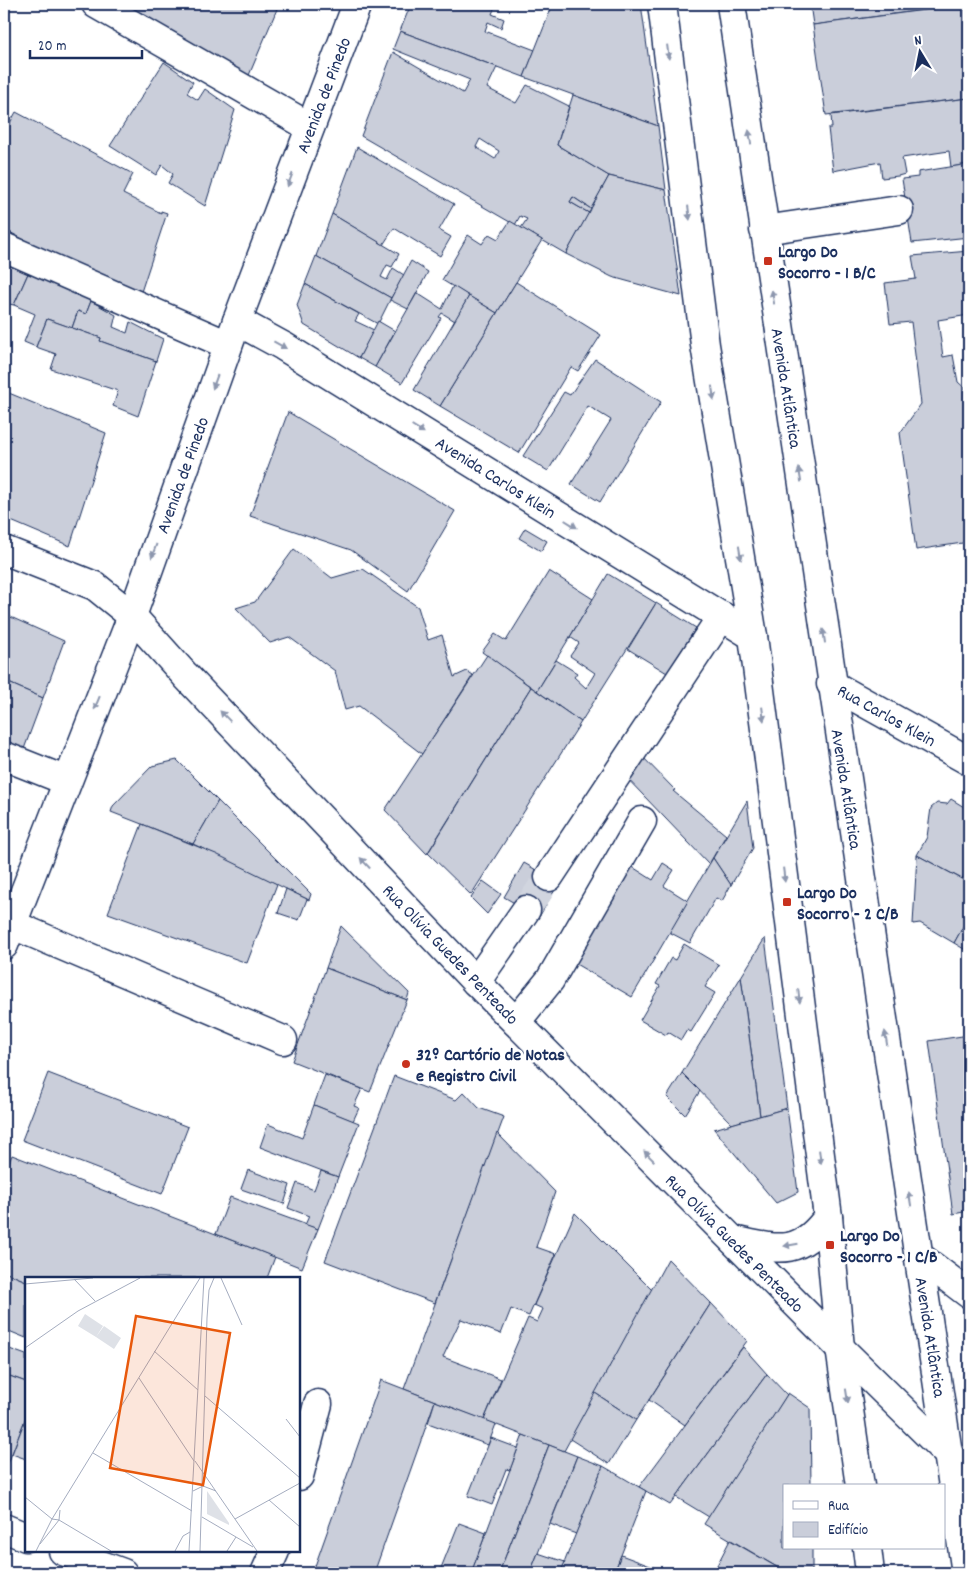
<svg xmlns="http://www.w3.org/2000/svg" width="973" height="1577" font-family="Dekko,sans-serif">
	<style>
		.building { fill: #caceda; stroke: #1b2f5e; fill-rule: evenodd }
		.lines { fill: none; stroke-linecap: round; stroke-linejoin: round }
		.minor-tunnel { stroke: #d1d5df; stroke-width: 28; stroke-dasharray: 28 14; stroke-linecap: butt }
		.minor-casing { stroke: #1b2f5e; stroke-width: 31 }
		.major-casing { stroke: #1b2f5e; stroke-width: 31 }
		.minor { stroke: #fff; stroke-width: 28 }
		.major { stroke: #fff; stroke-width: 28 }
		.oneway { fill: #8d97ae }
		.poi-dot { fill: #c8321e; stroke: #fff; stroke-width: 2 }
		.labels { text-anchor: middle; stroke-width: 5; stroke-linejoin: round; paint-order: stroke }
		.street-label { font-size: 18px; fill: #1b2f5e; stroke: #fff }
		.poi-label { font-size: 18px; font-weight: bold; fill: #1b2f5e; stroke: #fff; text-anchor: start }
		.inset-road { fill: none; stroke: #a4acbf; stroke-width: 1 }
		.view { fill: #e8590c; fill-opacity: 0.15; stroke: #e8590c; stroke-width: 2.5 }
		.inset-edge { fill: none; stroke: #1b2f5e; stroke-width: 2.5 }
	</style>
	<rect width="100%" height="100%" fill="#fff"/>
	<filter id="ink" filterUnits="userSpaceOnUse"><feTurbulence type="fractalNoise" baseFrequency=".02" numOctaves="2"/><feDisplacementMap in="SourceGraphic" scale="10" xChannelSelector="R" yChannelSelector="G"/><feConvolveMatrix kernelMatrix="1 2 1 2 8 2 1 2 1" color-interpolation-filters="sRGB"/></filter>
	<g filter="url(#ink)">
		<g class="building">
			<path d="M113 4H268L277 9 244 87Z"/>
			<path d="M268 4H279L277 9Z"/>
			<path d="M411 4H496L492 14 504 19 501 28 488 22 485 31 535 50 524 77 400 31Z"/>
			<path d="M553 4H641L658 126 524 77Z"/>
			<path d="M810 4H967L813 25Z"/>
			<path d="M969 4V98L826 115 813 25Z"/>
			<path d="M400 31 497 67 487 88 516 103 527 85 569 106 557 145 609 176 591 209 573 197 570 202 589 213 566 254 521 228 527 219 520 216 515 225 361 136 393 52 463 93 470 80 393 49ZM480 139 499 151 495 159 476 147Z"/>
			<path d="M164 62 193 82 187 93 198 100 205 89 235 110 205 206 168 183 173 174 162 165 156 175 110 146Z"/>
			<path d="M573 95 658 126 666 190 609 176 557 145Z"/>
			<path d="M969 98V164L951 167 949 151 902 158 905 174 898 176 882 178 880 162 833 171 828 128H832L831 115Z"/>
			<path d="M16 112 133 174 123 194 161 213V211L167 213 138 301 4 229V134Z"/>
			<path d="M357 147 454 204 439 230 451 237 440 256 394 228 383 245 332 214Z"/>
			<path d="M969 164V237L912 243 902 179 918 177V172Z"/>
			<path d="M609 176 666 190 681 296 612 277 566 254Z"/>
			<path d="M573 197 591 209 589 213 570 202Z"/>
			<path d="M332 214 399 254 392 267 387 265 381 277 387 280 393 268 404 275 391 298 316 256Z"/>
			<path d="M510 221 542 240 497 313 442 280 468 235 482 244 489 234 498 239Z"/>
			<path d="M969 251V315L938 320 943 357 953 355 958 382 969 392V542L916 550 900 433 921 404 911 322 890 324 885 283 916 279 912 256Z"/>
			<path d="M316 256 391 298 378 324 305 284Z"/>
			<path d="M411 261 428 272 408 309 390 300Z"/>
			<path d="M4 263 19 270 21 264 30 269 14 305 9 304 4 317Z"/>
			<path d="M30 269 91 301 86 314 78 311 72 328 47 319 36 347 24 342 35 314 14 305Z"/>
			<path d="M516 282 601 335 578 371 571 367 519 453 440 406Z"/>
			<path d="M305 284 359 314 355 321 374 330 359 358 304 325 297 305Z"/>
			<path d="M453 286 469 296 455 321 442 313 439 317 441 318 402 383 375 367 417 293 442 309Z"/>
			<path d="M469 296 497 313 440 406 414 390Z"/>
			<path d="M91 301 116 315 113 327 127 333 130 322 163 339 156 361 100 341 101 338 72 328 78 311 86 314Z"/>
			<path d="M47 319 101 338 100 341 156 361 138 416 113 406 118 391 51 369 56 354 36 347Z"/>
			<path d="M378 321 395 331 375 367 359 358Z"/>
			<path d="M595 359 661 402 600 502 571 484 611 420 588 406 548 471 523 456 564 392 570 395Z"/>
			<path d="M4 391 106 433 70 546 4 518Z"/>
			<path d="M288 412 455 511 408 591 351 550 250 516Z"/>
			<path d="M525 528 547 541 541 551 519 538Z"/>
			<path d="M294 549 332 578 363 569 418 607 428 640 442 635 454 677 467 671 473 675 422 754 359 706 345 710 335 671 289 637 270 643 236 608 255 602Z"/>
			<path d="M549 571 593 599 537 691 482 652 495 634 506 641Z"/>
			<path d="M608 574 656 603 581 722 537 691 556 660 577 673 574 677 586 688 595 673 570 656 579 643 570 637Z"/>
			<path d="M656 603 696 628 667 673 628 649Z"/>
			<path d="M4 614 64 641 43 698 4 681Z"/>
			<path d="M487 655 531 687 427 854 385 810Z"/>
			<path d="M4 681 43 698 24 749 4 741Z"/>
			<path d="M531 687 581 722 471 895 428 853Z"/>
			<path d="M638 752 675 790 673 791 726 835 709 864 622 773Z"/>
			<path d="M177 760 218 801 193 844 111 812 113 806 152 766Z"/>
			<path d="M951 799 969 810V867L962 879 917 855 927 837 931 808 937 803 947 804Z"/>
			<path d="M218 801 311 894 309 900 193 844Z"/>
			<path d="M747 801 753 848 731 885 713 858Z"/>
			<path d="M142 824 216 854 277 884 247 963 108 913Z"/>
			<path d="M917 855 969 883V916L954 943 920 923 913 924Z"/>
			<path d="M713 858 731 885 722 901 716 898 690 943 669 932Z"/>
			<path d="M524 863 559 883 539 917 504 897Z"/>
			<path d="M663 863 674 870 664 886 688 901 632 997 574 963 631 866 653 880Z"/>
			<path d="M969 867V883L962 879Z"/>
			<path d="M483 881 501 894 487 914 471 898Z"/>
			<path d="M286 889 307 899 299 920 278 913Z"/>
			<path d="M969 916V952L954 943Z"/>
			<path d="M341 926 409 993 407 1000 326 968Z"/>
			<path d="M765 938 787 1108 760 1116 741 977Z"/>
			<path d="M684 944 719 965 705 987 715 993 691 1032 687 1030 681 1040 668 1032 666 1035 640 1020 660 986 656 984 671 958 675 960Z"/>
			<path d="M326 968 407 1000 370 1092 292 1061Z"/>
			<path d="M741 977 760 1116 732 1124 682 1073Z"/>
			<path d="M969 1035V1211L953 1214 929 1041Z"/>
			<path d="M48 1073 188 1127 162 1194 22 1140Z"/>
			<path d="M682 1073 700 1091 685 1115 667 1097Z"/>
			<path d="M325 1075 362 1089 354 1106 359 1108 353 1121 314 1105Z"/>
			<path d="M394 1076 456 1100 464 1092 479 1108 504 1117 435 1303 325 1261Z"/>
			<path d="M314 1105 359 1123 338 1177 260 1147 268 1124 302 1138Z"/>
			<path d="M787 1108 798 1192 776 1203 714 1129Z"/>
			<path d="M497 1133 555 1192 536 1247 556 1254 529 1316 511 1309 501 1334 461 1319 443 1357 501 1379 484 1420 404 1389Z"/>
			<path d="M12 1155 275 1257 267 1278H26V1281L4 1272V1175Z"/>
			<path d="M248 1170 290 1185 284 1204 241 1189Z"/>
			<path d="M321 1171 338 1177 318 1229 305 1225 309 1216 288 1208 297 1183 314 1190Z"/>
			<path d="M230 1197 318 1229 302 1268 216 1234Z"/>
			<path d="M575 1213 652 1290 564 1451 484 1420 528 1318 537 1322 543 1309 534 1305Z"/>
			<path d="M668 1259 711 1303 636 1420 595 1393Z"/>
			<path d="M4 1272 26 1281V1338L4 1329Z"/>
			<path d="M711 1303 747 1341 685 1425 649 1400Z"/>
			<path d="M4 1347 26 1355V1382L4 1374Z"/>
			<path d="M743 1347 767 1374 676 1497 670 1505 639 1487Z"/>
			<path d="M4 1374 26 1382V1417L4 1474Z"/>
			<path d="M767 1374 787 1395 709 1517 676 1497Z"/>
			<path d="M381 1380 435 1401 374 1573H336L315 1566Z"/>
			<path d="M595 1393 636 1420 609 1464 570 1439Z"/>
			<path d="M788 1393 810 1408 811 1486H784V1548H812V1573H787L704 1524Z"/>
			<path d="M435 1401 496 1424 488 1445 428 1423Z"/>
			<path d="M26 1417V1459L12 1454Z"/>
			<path d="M523 1435 549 1445 499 1573H471Z"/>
			<path d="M491 1438 518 1448 510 1470 506 1469 492 1505 468 1496Z"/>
			<path d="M549 1445 577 1456 530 1573H499Z"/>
			<path d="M577 1456 603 1466 576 1534 550 1524Z"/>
			<path d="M603 1466 646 1491 614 1573H560Z"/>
			<path d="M459 1523 486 1533 471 1573H439Z"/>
			<path d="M730 1540 787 1573H713Z"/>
			<path d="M538 1553 565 1562 560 1573H530Z"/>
			<path d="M621 1555 669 1573H614Z"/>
		</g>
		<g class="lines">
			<path class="minor-tunnel" d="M526 910 549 877"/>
			<g class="minor-casing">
				<g id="minor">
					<path d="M96 4 310 127"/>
					<path d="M764 230 899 210"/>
					<path d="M4 247 228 345"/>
					<path d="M237 321 283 346 753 636"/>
					<path d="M4 550 95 586 132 616 185 675 476 982 840 1348"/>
					<path d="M831 684 969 761"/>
					<path d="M4 756 67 781"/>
					<path d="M549 877 722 616"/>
					<path d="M4 921 283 1040"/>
					<path d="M4 945 132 616 237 321 357 4"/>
					<path d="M476 982 526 910"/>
					<path d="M516 1022 550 980 642 821"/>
					<path d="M919 1256 969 1294"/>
					<path d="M299 1476 318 1404"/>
					<path d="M4 1528 26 1537"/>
					<path d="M63 1551 123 1573"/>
					<path d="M265 1573 275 1551"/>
				</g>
			</g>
			<g class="major-casing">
				<g id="major">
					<path d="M662 4 705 345 753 636 828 1217 840 1348 860 1486"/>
					<path d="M731 4 966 1573"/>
					<path d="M733 1240C776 1249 799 1258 828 1217"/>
					<path d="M840 1348 952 1458"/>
					<path d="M867 1548 870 1573"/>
				</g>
			</g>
			<use href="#minor" class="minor"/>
			<use href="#major" class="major"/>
		</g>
		<defs><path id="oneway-solid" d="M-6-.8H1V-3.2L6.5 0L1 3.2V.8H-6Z" transform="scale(1.25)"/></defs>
		<g class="oneway">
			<use href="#oneway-solid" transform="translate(668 52) rotate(83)"/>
			<use href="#oneway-solid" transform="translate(750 137) rotate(-99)"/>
			<use href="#oneway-solid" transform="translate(290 180) rotate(111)"/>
			<use href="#oneway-solid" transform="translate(689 213) rotate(83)"/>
			<use href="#oneway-solid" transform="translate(773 297) rotate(-99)"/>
			<use href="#oneway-solid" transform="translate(280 345) rotate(29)"/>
			<use href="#oneway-solid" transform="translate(215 382) rotate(110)"/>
			<use href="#oneway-solid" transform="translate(713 393) rotate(81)"/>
			<use href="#oneway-solid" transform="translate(418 429) rotate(32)"/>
			<use href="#oneway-solid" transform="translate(800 475) rotate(-99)"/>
			<use href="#oneway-solid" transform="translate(571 524) rotate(32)"/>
			<use href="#oneway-solid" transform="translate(154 551) rotate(110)"/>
			<use href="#oneway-solid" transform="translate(740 553) rotate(81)"/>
			<use href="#oneway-solid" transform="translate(824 636) rotate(-98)"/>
			<use href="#oneway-solid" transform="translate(97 703) rotate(112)"/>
			<use href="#oneway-solid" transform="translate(763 714) rotate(83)"/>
			<use href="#oneway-solid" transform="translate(225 716) rotate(-134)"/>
			<use href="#oneway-solid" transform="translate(365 863) rotate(-133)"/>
			<use href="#oneway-solid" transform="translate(784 875) rotate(83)"/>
			<use href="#oneway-solid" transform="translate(799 996) rotate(83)"/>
			<use href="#oneway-solid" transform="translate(886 1038) rotate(-99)"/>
			<use href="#oneway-solid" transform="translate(649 1156) rotate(-135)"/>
			<use href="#oneway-solid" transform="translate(820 1157) rotate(83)"/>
			<use href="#oneway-solid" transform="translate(910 1199) rotate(-99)"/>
			<use href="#oneway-solid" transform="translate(791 1245) rotate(171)"/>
			<use href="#oneway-solid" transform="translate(847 1396) rotate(81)"/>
		</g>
	</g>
	<g class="poi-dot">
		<rect x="763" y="256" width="10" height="10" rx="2.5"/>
		<rect x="782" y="897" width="10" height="10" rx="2.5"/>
		<circle cx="406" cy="1064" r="5"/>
		<rect x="825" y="1240" width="10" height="10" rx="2.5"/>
	</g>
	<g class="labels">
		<g class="street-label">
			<text transform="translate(323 95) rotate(-69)" y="6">Avenida de Pinedo</text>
			<text transform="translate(787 388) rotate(81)" y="6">Avenida Atlântica</text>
			<text transform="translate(182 475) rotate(-70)" y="6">Avenida de Pinedo</text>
			<text transform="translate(496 477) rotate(32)" y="6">Avenida Carlos Klein</text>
			<text transform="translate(887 715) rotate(29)" y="6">Rua Carlos Klein</text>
			<text transform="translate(847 789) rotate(81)" y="6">Avenida Atlântica</text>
			<text transform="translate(451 954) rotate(46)" y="6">Rua Olívia Guedes Penteado</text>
			<text transform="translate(735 1243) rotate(45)" y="6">Rua Olívia Guedes Penteado</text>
			<text transform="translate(931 1337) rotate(81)" y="6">Avenida Atlântica</text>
		</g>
		<g class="poi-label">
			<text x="778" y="257">Largo Do<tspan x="778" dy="21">Socorro - 1 B/C</tspan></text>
			<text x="797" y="898">Largo Do<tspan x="797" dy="21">Socorro - 2 C/B</tspan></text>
			<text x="416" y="1060">32º Cartório de Notas<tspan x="416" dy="21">e Registro Civil</tspan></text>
			<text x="840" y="1241">Largo Do<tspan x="840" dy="21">Socorro - 1 C/B</tspan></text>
		</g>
	</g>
	<g transform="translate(25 1277)">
		<rect width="275" height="275" fill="#fff"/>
		<path d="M60 37 78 49 71 60 53 49ZM79 49 96 61 89 72 71 60ZM182 214 204 246V248L182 237Z" fill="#dee1e7"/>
		<path class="inset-road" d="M196 1 217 48M49 2 70 24M0 7 68 1M0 71 53 34 115 1M129 74 173 113M114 101 169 184M180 119 275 201M261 142 275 160M68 176 167 234M170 184 232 274M168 214 178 209 191 214M0 220 27 242 34 243 86 274M244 223 275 250M177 240 228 270M210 242 275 206M15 267 34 243 35 233M11 274 27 242 175 1M150 274 158 259 165 255M164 274 179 1M175 274 182 41 184 13 189 1M202 274 211 260"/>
		<path class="view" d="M111 39 205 56 178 208 85 191Z"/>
		<rect width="275" height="275" class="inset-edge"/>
	</g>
	<rect width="973" height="1577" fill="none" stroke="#fff" stroke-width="20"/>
	<rect x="10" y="10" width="953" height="1557" fill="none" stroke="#1b2f5e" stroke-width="2" filter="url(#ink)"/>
	<rect x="783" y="1484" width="162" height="65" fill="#ffffff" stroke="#a4acbf"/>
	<rect x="793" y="1501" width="25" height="8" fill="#ffffff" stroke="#a4acbf"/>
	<text x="828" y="1510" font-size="15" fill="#1b2f5e">Rua</text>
	<rect x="793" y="1522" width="25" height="15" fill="#caceda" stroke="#a4acbf"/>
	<text x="828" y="1534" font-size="15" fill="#1b2f5e">Edifício</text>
	<g transform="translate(920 52) rotate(350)" stroke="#ffffff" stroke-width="4" paint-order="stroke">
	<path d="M0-4L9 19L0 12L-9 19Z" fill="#1b2f5e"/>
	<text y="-8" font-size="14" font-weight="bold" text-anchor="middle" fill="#1b2f5e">N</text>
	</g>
	<path d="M30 50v8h112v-8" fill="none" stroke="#1b2f5e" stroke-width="2.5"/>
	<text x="38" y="50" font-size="15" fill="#1b2f5e" stroke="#ffffff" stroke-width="4" paint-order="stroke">20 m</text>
</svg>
